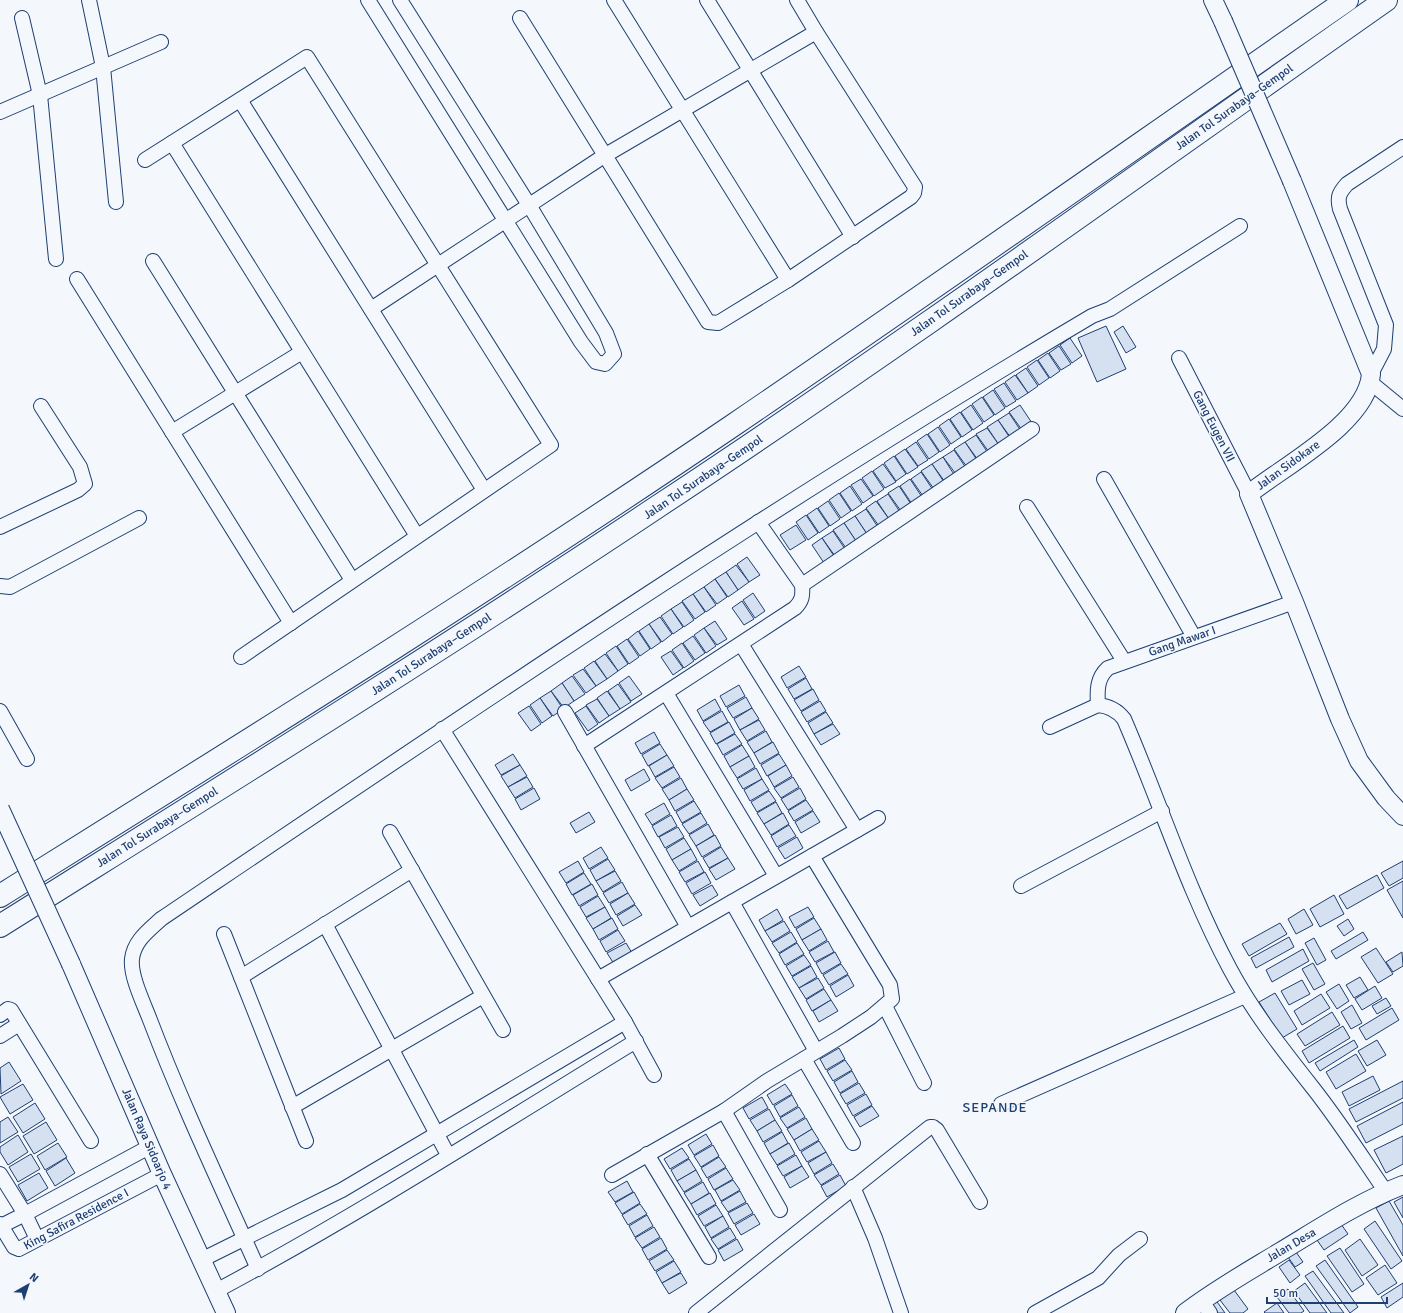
<svg xmlns="http://www.w3.org/2000/svg" width="1403" height="1313" font-family="Signika,sans-serif">
	<style>
		.building { fill: #d5e0f0; stroke: #1d3f73 }
		.lines { fill: none; stroke-linecap: round; stroke-linejoin: round }
		.minor-casing { stroke: #1d3f73; stroke-width: 16 }
		.tertiary-casing { stroke: #1d3f73; stroke-width: 20 }
		.motorway-casing { stroke: #1d3f73; stroke-width: 24 }
		.minor { stroke: #f4f7fb; stroke-width: 14 }
		.tertiary { stroke: #f4f7fb; stroke-width: 18 }
		.motorway { stroke: #f4f7fb; stroke-width: 22 }
		.tertiary-bridge-casing { stroke: #1d3f73; stroke-width: 20; stroke-linecap: butt }
		.tertiary-bridge { stroke: #f4f7fb; stroke-width: 18 }
		.labels { text-anchor: middle; stroke-width: 3; stroke-linejoin: round; paint-order: stroke }
		.street-label { font-size: 12px; fill: #1d3f73; stroke: #f4f7fb }
		.quarter-label { font-size: 14px; letter-spacing: 1px; fill: #1d3f73; stroke: #f4f7fb }
	</style>
	<rect width="100%" height="100%" fill="#f4f7fb"/>
	<g class="building">
		<path d="M1106 326 1126 369 1097 382 1078 338Z"/>
		<path d="M1123 326 1136 347 1126 353 1114 332Z"/>
		<path d="M1070 338 1082 356 1072 363 1060 345Z"/>
		<path d="M1059 346 1071 364 1061 370 1049 353Z"/>
		<path d="M1048 353 1060 371 1050 378 1038 360Z"/>
		<path d="M1037 360 1049 378 1039 385 1027 367Z"/>
		<path d="M1026 368 1038 386 1028 393 1016 375Z"/>
		<path d="M1015 375 1028 393 1017 400 1005 382Z"/>
		<path d="M1004 383 1016 401 1006 407 994 389Z"/>
		<path d="M993 390 1005 408 995 415 983 397Z"/>
		<path d="M982 397 994 415 984 422 972 404Z"/>
		<path d="M971 405 983 423 973 430 961 412Z"/>
		<path d="M1020 405 1032 423 1022 430 1009 412Z"/>
		<path d="M960 412 972 430 962 437 950 419Z"/>
		<path d="M1009 413 1021 431 1011 438 998 420Z"/>
		<path d="M949 419 961 437 951 444 939 426Z"/>
		<path d="M998 420 1010 438 999 445 987 427Z"/>
		<path d="M938 427 950 445 940 452 928 434Z"/>
		<path d="M987 428 999 445 989 452 976 434Z"/>
		<path d="M927 434 939 452 929 459 917 441Z"/>
		<path d="M976 435 988 453 978 460 965 442Z"/>
		<path d="M916 442 928 460 918 466 906 449Z"/>
		<path d="M965 442 977 460 967 467 954 449Z"/>
		<path d="M905 449 918 467 907 474 895 456Z"/>
		<path d="M954 450 966 468 956 474 943 457Z"/>
		<path d="M894 456 906 474 896 481 884 463Z"/>
		<path d="M943 457 955 476 945 482 932 464Z"/>
		<path d="M883 464 896 482 885 488 873 471Z"/>
		<path d="M932 464 944 482 934 489 921 471Z"/>
		<path d="M872 471 884 489 874 496 862 478Z"/>
		<path d="M921 472 933 490 923 496 911 479Z"/>
		<path d="M861 479 873 496 863 503 851 485Z"/>
		<path d="M910 479 922 497 912 504 900 486Z"/>
		<path d="M850 486 862 504 852 511 840 493Z"/>
		<path d="M899 486 911 504 901 511 888 493Z"/>
		<path d="M839 493 851 511 841 518 829 500Z"/>
		<path d="M888 494 900 512 889 519 877 501Z"/>
		<path d="M828 501 840 519 830 526 818 508Z"/>
		<path d="M876 501 889 519 879 526 866 508Z"/>
		<path d="M817 508 829 526 819 533 807 515Z"/>
		<path d="M866 509 878 527 867 534 855 516Z"/>
		<path d="M806 515 818 533 808 540 796 522Z"/>
		<path d="M855 516 867 534 856 541 844 523Z"/>
		<path d="M844 523 856 541 846 548 833 530Z"/>
		<path d="M796 525 806 540 790 550 780 535Z"/>
		<path d="M833 531 845 549 835 556 822 538Z"/>
		<path d="M822 538 834 556 824 563 812 545Z"/>
		<path d="M747 557 760 575 749 582 737 564Z"/>
		<path d="M736 565 749 582 738 590 726 572Z"/>
		<path d="M726 572 738 590 728 597 715 579Z"/>
		<path d="M715 579 727 597 717 604 704 587Z"/>
		<path d="M704 587 716 605 706 612 693 594Z"/>
		<path d="M753 593 765 611 755 618 743 600Z"/>
		<path d="M693 594 705 612 695 619 682 601Z"/>
		<path d="M742 601 754 619 744 625 732 608Z"/>
		<path d="M682 602 694 620 684 627 671 609Z"/>
		<path d="M671 609 683 627 673 634 661 616Z"/>
		<path d="M660 617 672 634 662 642 649 624Z"/>
		<path d="M715 621 727 639 717 645 704 628Z"/>
		<path d="M649 624 661 642 651 649 639 631Z"/>
		<path d="M704 628 716 646 706 653 694 635Z"/>
		<path d="M638 631 650 649 640 656 628 639Z"/>
		<path d="M693 636 705 653 695 660 683 643Z"/>
		<path d="M627 639 639 657 629 664 617 646Z"/>
		<path d="M682 643 694 661 684 668 672 650Z"/>
		<path d="M616 646 628 664 618 671 606 653Z"/>
		<path d="M671 651 683 668 673 675 661 657Z"/>
		<path d="M605 654 618 671 607 679 595 661Z"/>
		<path d="M594 661 607 679 596 686 584 668Z"/>
		<path d="M799 666 806 677 787 688 781 677Z"/>
		<path d="M583 669 596 686 586 693 573 675Z"/>
		<path d="M572 676 585 694 574 701 562 683Z"/>
		<path d="M629 676 642 694 631 701 619 683Z"/>
		<path d="M806 678 812 689 794 699 788 689Z"/>
		<path d="M562 683 574 701 564 708 551 691Z"/>
		<path d="M618 684 631 702 620 709 608 691Z"/>
		<path d="M739 685 745 696 726 707 720 696Z"/>
		<path d="M813 689 819 700 801 711 794 700Z"/>
		<path d="M551 691 563 709 553 716 540 698Z"/>
		<path d="M607 691 620 709 609 716 597 698Z"/>
		<path d="M746 697 752 708 733 718 727 708Z"/>
		<path d="M540 698 552 716 542 723 530 705Z"/>
		<path d="M597 699 609 716 599 723 586 705Z"/>
		<path d="M715 699 721 710 703 721 697 710Z"/>
		<path d="M820 701 826 711 807 722 801 712Z"/>
		<path d="M529 706 541 724 531 731 518 713Z"/>
		<path d="M586 706 598 724 588 731 575 713Z"/>
		<path d="M752 708 759 719 740 730 734 719Z"/>
		<path d="M722 711 728 722 710 732 703 722Z"/>
		<path d="M826 712 833 723 814 734 808 723Z"/>
		<path d="M759 720 765 730 747 741 740 730Z"/>
		<path d="M729 722 735 733 716 744 710 733Z"/>
		<path d="M833 724 840 734 821 745 814 734Z"/>
		<path d="M766 731 772 742 754 753 747 742Z"/>
		<path d="M654 732 660 743 641 754 635 743Z"/>
		<path d="M735 734 742 744 723 755 717 744Z"/>
		<path d="M773 742 779 753 760 764 754 753Z"/>
		<path d="M660 744 667 755 648 766 642 755Z"/>
		<path d="M742 745 749 756 730 767 724 756Z"/>
		<path d="M513 754 520 765 501 775 495 765Z"/>
		<path d="M779 754 786 765 767 776 761 765Z"/>
		<path d="M667 755 674 766 655 777 649 766Z"/>
		<path d="M749 756 755 767 737 778 730 767Z"/>
		<path d="M520 765 527 776 508 787 501 776Z"/>
		<path d="M786 765 792 776 774 787 768 776Z"/>
		<path d="M674 767 680 777 662 788 655 778Z"/>
		<path d="M756 768 762 779 743 789 737 779Z"/>
		<path d="M644 769 650 780 631 791 625 780Z"/>
		<path d="M527 777 533 787 515 798 508 787Z"/>
		<path d="M793 777 799 787 781 798 774 788Z"/>
		<path d="M681 778 687 789 669 800 662 789Z"/>
		<path d="M762 779 769 790 750 801 744 790Z"/>
		<path d="M534 788 540 799 521 810 515 799Z"/>
		<path d="M800 788 806 799 788 810 781 799Z"/>
		<path d="M687 789 694 800 675 811 669 800Z"/>
		<path d="M769 791 776 801 757 812 751 802Z"/>
		<path d="M806 800 813 810 794 821 788 811Z"/>
		<path d="M694 801 701 812 682 823 676 812Z"/>
		<path d="M776 802 782 813 764 824 757 813Z"/>
		<path d="M664 803 670 814 652 825 645 814Z"/>
		<path d="M813 811 820 822 801 833 795 822Z"/>
		<path d="M589 812 595 822 576 833 570 823Z"/>
		<path d="M701 813 707 823 689 834 682 824Z"/>
		<path d="M783 813 789 824 771 835 764 824Z"/>
		<path d="M671 815 677 826 658 837 652 826Z"/>
		<path d="M708 824 714 835 696 846 689 835Z"/>
		<path d="M789 825 796 836 777 847 771 836Z"/>
		<path d="M678 827 684 837 665 848 659 837Z"/>
		<path d="M715 835 721 846 702 857 696 846Z"/>
		<path d="M797 837 803 848 785 859 778 848Z"/>
		<path d="M684 838 691 849 672 860 666 849Z"/>
		<path d="M601 847 608 858 589 869 583 858Z"/>
		<path d="M721 847 728 858 709 868 703 858Z"/>
		<path d="M691 849 697 860 679 871 672 860Z"/>
		<path d="M728 858 735 869 716 880 709 869Z"/>
		<path d="M608 859 615 870 596 881 590 870Z"/>
		<path d="M578 861 584 872 566 883 559 872Z"/>
		<path d="M698 861 704 872 685 882 679 872Z"/>
		<path d="M1403 861V878L1389 886 1381 873Z"/>
		<path d="M615 871 621 881 603 892 596 881Z"/>
		<path d="M705 872 711 883 692 894 686 883Z"/>
		<path d="M584 873 591 884 572 895 566 884Z"/>
		<path d="M1377 875 1384 888 1347 909 1339 896Z"/>
		<path d="M1403 881V918L1387 890Z"/>
		<path d="M622 882 628 893 609 903 603 893Z"/>
		<path d="M592 884 598 895 579 906 573 895Z"/>
		<path d="M712 885 718 895 700 906 693 895Z"/>
		<path d="M628 893 635 904 616 915 610 904Z"/>
		<path d="M1334 895 1344 914 1320 927 1310 909Z"/>
		<path d="M598 896 605 907 586 917 580 907Z"/>
		<path d="M635 905 642 915 623 926 617 916Z"/>
		<path d="M605 907 611 918 593 929 586 918Z"/>
		<path d="M808 907 814 917 795 928 789 917Z"/>
		<path d="M777 909 783 920 765 931 759 920Z"/>
		<path d="M1304 909 1313 925 1296 934 1288 919Z"/>
		<path d="M612 918 618 929 599 940 593 929Z"/>
		<path d="M814 918 821 929 802 940 796 929Z"/>
		<path d="M1348 919 1354 929 1344 936 1337 926Z"/>
		<path d="M784 921 790 931 772 942 765 931Z"/>
		<path d="M1280 923 1287 934 1249 956 1242 944Z"/>
		<path d="M821 929 827 940 809 951 802 940Z"/>
		<path d="M618 930 625 941 606 952 600 941Z"/>
		<path d="M791 932 797 942 779 953 772 943Z"/>
		<path d="M1363 932 1368 940 1336 959 1331 951Z"/>
		<path d="M1289 937 1294 947 1256 968 1251 958Z"/>
		<path d="M1314 938 1326 960 1317 965 1305 943Z"/>
		<path d="M828 941 834 952 815 962 809 952Z"/>
		<path d="M626 943 632 953 614 964 607 953Z"/>
		<path d="M797 943 804 954 785 965 779 954Z"/>
		<path d="M1376 948 1393 974 1378 983 1361 957Z"/>
		<path d="M1303 949 1309 961 1272 982 1266 970Z"/>
		<path d="M835 952 841 963 822 974 816 963Z"/>
		<path d="M1402 952 1403 966 1393 972 1386 962Z"/>
		<path d="M804 955 811 965 792 976 786 966Z"/>
		<path d="M1313 963 1325 984 1314 990 1302 969Z"/>
		<path d="M841 964 848 974 829 985 823 975Z"/>
		<path d="M811 966 817 977 799 988 792 977Z"/>
		<path d="M848 975 854 986 836 997 830 986Z"/>
		<path d="M1360 977 1368 990 1354 998 1346 985Z"/>
		<path d="M818 978 824 988 806 999 799 988Z"/>
		<path d="M1302 980 1310 994 1289 1005 1281 991Z"/>
		<path d="M1339 984 1349 1001 1337 1009 1326 992Z"/>
		<path d="M1375 986 1382 998 1362 1010 1355 999Z"/>
		<path d="M824 989 831 1000 812 1011 806 1000Z"/>
		<path d="M1275 993 1297 1029 1282 1038 1259 1002Z"/>
		<path d="M1321 994 1330 1008 1302 1025 1294 1011Z"/>
		<path d="M1386 998 1391 1006 1377 1014 1372 1006Z"/>
		<path d="M831 1000 838 1011 819 1022 813 1011Z"/>
		<path d="M1352 1005 1362 1023 1351 1029 1341 1012Z"/>
		<path d="M1392 1008 1399 1020 1366 1040 1359 1028Z"/>
		<path d="M1332 1012 1340 1025 1305 1046 1297 1034Z"/>
		<path d="M1343 1026 1350 1038 1309 1063 1302 1051Z"/>
		<path d="M1354 1040 1358 1047 1320 1071 1315 1063Z"/>
		<path d="M1377 1040 1386 1055 1367 1066 1358 1051Z"/>
		<path d="M839 1048 845 1059 826 1070 820 1059Z"/>
		<path d="M1356 1054 1366 1071 1336 1089 1326 1072Z"/>
		<path d="M845 1060 852 1070 833 1081 827 1071Z"/>
		<path d="M9 1062 21 1081 1 1094 0 1068Z"/>
		<path d="M852 1071 858 1082 840 1093 834 1082Z"/>
		<path d="M1373 1076 1380 1090 1349 1106 1342 1092Z"/>
		<path d="M1403 1081V1098L1356 1122 1349 1109Z"/>
		<path d="M859 1083 865 1093 846 1104 840 1094Z"/>
		<path d="M23 1084 33 1100 10 1114 0 1097Z"/>
		<path d="M785 1084 792 1094 773 1105 767 1095Z"/>
		<path d="M866 1094 872 1105 853 1116 847 1105Z"/>
		<path d="M792 1095 798 1106 780 1117 774 1106Z"/>
		<path d="M762 1097 768 1108 749 1119 743 1108Z"/>
		<path d="M1403 1102V1124L1366 1143 1357 1126Z"/>
		<path d="M35 1103 45 1119 23 1133 13 1117Z"/>
		<path d="M872 1106 879 1116 860 1127 854 1117Z"/>
		<path d="M799 1107 805 1117 787 1128 780 1118Z"/>
		<path d="M769 1109 775 1120 757 1131 750 1120Z"/>
		<path d="M8 1117 18 1132 0 1143V1122Z"/>
		<path d="M806 1118 812 1129 794 1140 787 1129Z"/>
		<path d="M775 1120 782 1131 763 1142 757 1131Z"/>
		<path d="M46 1122 57 1140 34 1154 23 1136Z"/>
		<path d="M812 1129 819 1140 800 1151 794 1140Z"/>
		<path d="M782 1132 788 1143 770 1154 764 1143Z"/>
		<path d="M706 1134 712 1144 694 1155 688 1145Z"/>
		<path d="M18 1135 28 1152 8 1165 0 1152V1147Z"/>
		<path d="M1403 1136V1164L1386 1173 1374 1150Z"/>
		<path d="M819 1141 826 1152 807 1162 801 1152Z"/>
		<path d="M58 1143 67 1157 45 1170 37 1156Z"/>
		<path d="M789 1143 795 1154 777 1165 770 1154Z"/>
		<path d="M713 1145 719 1156 701 1167 694 1156Z"/>
		<path d="M682 1148 689 1158 670 1169 664 1159Z"/>
		<path d="M826 1152 832 1163 814 1174 808 1163Z"/>
		<path d="M31 1154 40 1169 18 1182 9 1167Z"/>
		<path d="M796 1155 802 1166 783 1176 777 1166Z"/>
		<path d="M719 1157 726 1167 707 1178 701 1168Z"/>
		<path d="M66 1158 75 1173 55 1186 46 1171Z"/>
		<path d="M689 1159 696 1170 677 1181 671 1170Z"/>
		<path d="M833 1164 839 1174 821 1185 814 1175Z"/>
		<path d="M802 1166 809 1177 790 1188 784 1177Z"/>
		<path d="M726 1168 733 1179 714 1190 708 1179Z"/>
		<path d="M696 1170 702 1181 684 1192 677 1181Z"/>
		<path d="M39 1173 48 1188 27 1201 18 1185Z"/>
		<path d="M840 1175 846 1186 827 1197 821 1186Z"/>
		<path d="M733 1180 740 1190 721 1201 715 1190Z"/>
		<path d="M627 1181 633 1192 615 1202 608 1192Z"/>
		<path d="M703 1182 709 1193 691 1204 684 1193Z"/>
		<path d="M740 1191 746 1202 728 1212 721 1202Z"/>
		<path d="M634 1192 640 1203 622 1214 615 1203Z"/>
		<path d="M710 1193 716 1204 697 1215 691 1204Z"/>
		<path d="M1403 1197V1218L1394 1202Z"/>
		<path d="M1389 1201 1403 1225V1256L1376 1208Z"/>
		<path d="M747 1203 753 1213 734 1224 728 1213Z"/>
		<path d="M640 1204 647 1214 628 1225 622 1215Z"/>
		<path d="M716 1205 723 1216 704 1226 698 1216Z"/>
		<path d="M754 1214 760 1224 741 1235 735 1225Z"/>
		<path d="M647 1215 653 1226 635 1237 629 1226Z"/>
		<path d="M723 1216 729 1227 711 1238 705 1227Z"/>
		<path d="M1375 1221 1402 1261 1391 1269 1364 1229Z"/>
		<path d="M1341 1224 1348 1234 1324 1250 1317 1240Z"/>
		<path d="M654 1227 660 1237 642 1248 635 1238Z"/>
		<path d="M730 1228 736 1238 718 1249 711 1239Z"/>
		<path d="M661 1238 667 1249 648 1260 642 1249Z"/>
		<path d="M737 1239 743 1250 724 1261 718 1250Z"/>
		<path d="M1360 1239 1378 1265 1362 1276 1345 1250Z"/>
		<path d="M1340 1248 1364 1284 1352 1292 1327 1256Z"/>
		<path d="M667 1250 674 1260 655 1271 649 1261Z"/>
		<path d="M1296 1252 1303 1262 1295 1267 1288 1257Z"/>
		<path d="M1289 1260 1300 1275 1290 1283 1279 1267Z"/>
		<path d="M1325 1260 1358 1307 1350 1313 1316 1266Z"/>
		<path d="M674 1261 681 1272 662 1283 656 1272Z"/>
		<path d="M1385 1265 1397 1283 1378 1295 1366 1278Z"/>
		<path d="M1313 1271 1344 1313H1331L1305 1276Z"/>
		<path d="M681 1273 687 1283 669 1294 662 1283Z"/>
		<path d="M1305 1283 1327 1313H1310L1294 1291Z"/>
		<path d="M1403 1283V1297L1387 1308 1381 1297Z"/>
		<path d="M1288 1289 1304 1311 1301 1313H1289L1277 1297Z"/>
		<path d="M1234 1290 1248 1309 1243 1313H1230L1220 1300Z"/>
		<path d="M1215 1299 1225 1313H1212L1207 1305Z"/>
		<path d="M1277 1303 1284 1313H1265L1264 1312Z"/>
	</g>
	<g class="lines">
		<g class="minor-casing">
			<g id="minor">
				<path d="M89 0 103 67 116 202"/>
				<path d="M368 0 581 342 596 362 605 364 614 354 606 333 529 205 400 0"/>
				<path d="M614 0 788 280"/>
				<path d="M707 0 853 237"/>
				<path d="M797 0 816 32"/>
				<path d="M22 18 40 95 56 259"/>
				<path d="M240 100 484 490"/>
				<path d="M0 112 161 42"/>
				<path d="M172 143 417 536"/>
				<path d="M145 160 307 57 551 445 241 657"/>
				<path d="M153 261 352 580"/>
				<path d="M77 279 291 623"/>
				<path d="M371 309 604 156 816 32 915 187 914 193 911 197 788 280 718 323 708 322 520 18"/>
				<path d="M1179 358 1249 494"/>
				<path d="M1371 374 1384 349 1386 325 1340 209C1337 197 1339 193 1347 184L1403 147"/>
				<path d="M1370 382 1403 409"/>
				<path d="M172 432 302 352"/>
				<path d="M1104 479 1194 637"/>
				<path d="M1027 507 1124 661"/>
				<path d="M0 527 78 490 85 484 80 467 41 406"/>
				<path d="M802 585 1032 429"/>
				<path d="M0 586 10 587 139 518"/>
				<path d="M741 644 857 830"/>
				<path d="M666 693 776 876"/>
				<path d="M1098 705C1097 690 1097 678 1108 668L1294 602"/>
				<path d="M0 711 27 759"/>
				<path d="M565 712 688 927"/>
				<path d="M1050 727 1098 705C1109 706 1117 710 1124 719 1160 802 1187 889 1230 969 1253 1012 1283 1050 1313 1088 1339 1121 1362 1157 1386 1192"/>
				<path d="M442 729 625 1022 654 1075"/>
				<path d="M584 746 795 608C802 601 803 596 802 585L758 522"/>
				<path d="M390 832 503 1030"/>
				<path d="M1021 886 1162 811"/>
				<path d="M732 902 816 1051"/>
				<path d="M325 924 448 1155"/>
				<path d="M224 934 306 1141"/>
				<path d="M241 977 412 870"/>
				<path d="M598 979 878 818"/>
				<path d="M885 1006 924 1083"/>
				<path d="M0 1015 8 1009 11 1010 91 1141"/>
				<path d="M0 1036 19 1024"/>
				<path d="M804 1059 853 1143"/>
				<path d="M1001 1104 1245 996"/>
				<path d="M292 1107 483 996"/>
				<path d="M724 1111 780 1210"/>
				<path d="M647 1154 709 1257"/>
				<path d="M0 1174 25 1214 37 1239"/>
				<path d="M612 1175 724 1111 767 1081 842 1036 871 1017 892 999 890 985 812 856"/>
				<path d="M853 1187 875 1238 901 1313"/>
				<path d="M0 1224 14 1247 19 1249 162 1174"/>
				<path d="M1 1226 25 1214 151 1146"/>
				<path d="M201 1260 342 1190 625 1022"/>
				<path d="M258 1269C221 1186 182 1104 150 1020 144 1004 130 976 132 959 134 941 148 931 161 919 468 712 774 504 1092 316L1110 309 1240 226"/>
				<path d="M216 1291C360 1214 497 1126 636 1041"/>
				<path d="M1201 1300 1210 1313"/>
				<path d="M696 1313 930 1127H933L937 1130 980 1202"/>
				<path d="M1035 1313 1098 1278 1119 1255 1140 1239"/>
			</g>
		</g>
		<g class="tertiary-casing">
			<g id="tertiary">
				<path d="M1213 0 1223 21"/>
				<path d="M1292 181 1371 374C1367 423 1285 465 1249 494L1294 602 1340 719 1359 761 1386 798 1403 816"/>
				<path d="M71 964 162 1174 226 1313"/>
				<path d="M1185 1313C1215 1290 1247 1272 1280 1252 1320 1228 1359 1202 1403 1185"/>
			</g>
		</g>
		<g class="motorway-casing">
			<g id="motorway">
				<path d="M0 896C246 742 492 589 732 426 938 286 1142 142 1347 0"/>
				<path d="M0 926C220 788 441 651 657 507 904 344 1144 170 1386 0"/>
			</g>
		</g>
		<use href="#minor" class="minor"/>
		<use href="#tertiary" class="tertiary"/>
		<use href="#motorway" class="motorway"/>
		<g class="tertiary-bridge-casing">
			<g id="tertiary-bridge">
				<path d="M1223 21 1292 181"/>
				<path d="M0 809 71 964"/>
			</g>
		</g>
		<use href="#tertiary-bridge" class="tertiary-bridge"/>
	</g>
	<g class="labels">
		<g class="street-label">
			<text transform="translate(1234 107) rotate(-35)" y="4">Jalan Tol Surabaya–Gempol</text>
			<text transform="translate(969 293) rotate(-35)" y="4">Jalan Tol Surabaya–Gempol</text>
			<text transform="translate(1214 426) rotate(63)" y="4">Gang Eugen VII</text>
			<text transform="translate(1288 465) rotate(-36)" y="4">Jalan Sidokare</text>
			<text transform="translate(703 477) rotate(-34)" y="4">Jalan Tol Surabaya–Gempol</text>
			<text transform="translate(1182 641) rotate(-19)" y="4">Gang Mawar I</text>
			<text transform="translate(431 654) rotate(-33)" y="4">Jalan Tol Surabaya–Gempol</text>
			<text transform="translate(157 827) rotate(-32)" y="4">Jalan Tol Surabaya–Gempol</text>
			<text transform="translate(147 1139) rotate(67)" y="4">Jalan Raya Sidoarjo 4</text>
			<text transform="translate(76 1219) rotate(-28)" y="4">King Safira Residence I</text>
			<text transform="translate(1291 1245) rotate(-31)" y="4">Jalan Desa</text>
		</g>
		<g class="quarter-label">
			<text x="995" y="1112">SEPANDE</text>
		</g>
	</g>
	<g transform="translate(28 1285) rotate(39)" stroke="#f4f7fb" stroke-width="3" paint-order="stroke">
	<path d="M0-3L7 15L0 10L-7 15Z" fill="#1d3f73"/>
	<text y="-6" font-size="11" font-weight="bold" text-anchor="middle" fill="#1d3f73">N</text>
	</g>
	<path d="M1267 1297v6h120v-6" fill="none" stroke="#1d3f73" stroke-width="2"/>
	<text x="1273" y="1297" font-size="12" fill="#1d3f73" stroke="#f4f7fb" stroke-width="3" paint-order="stroke">50 m</text>
</svg>
